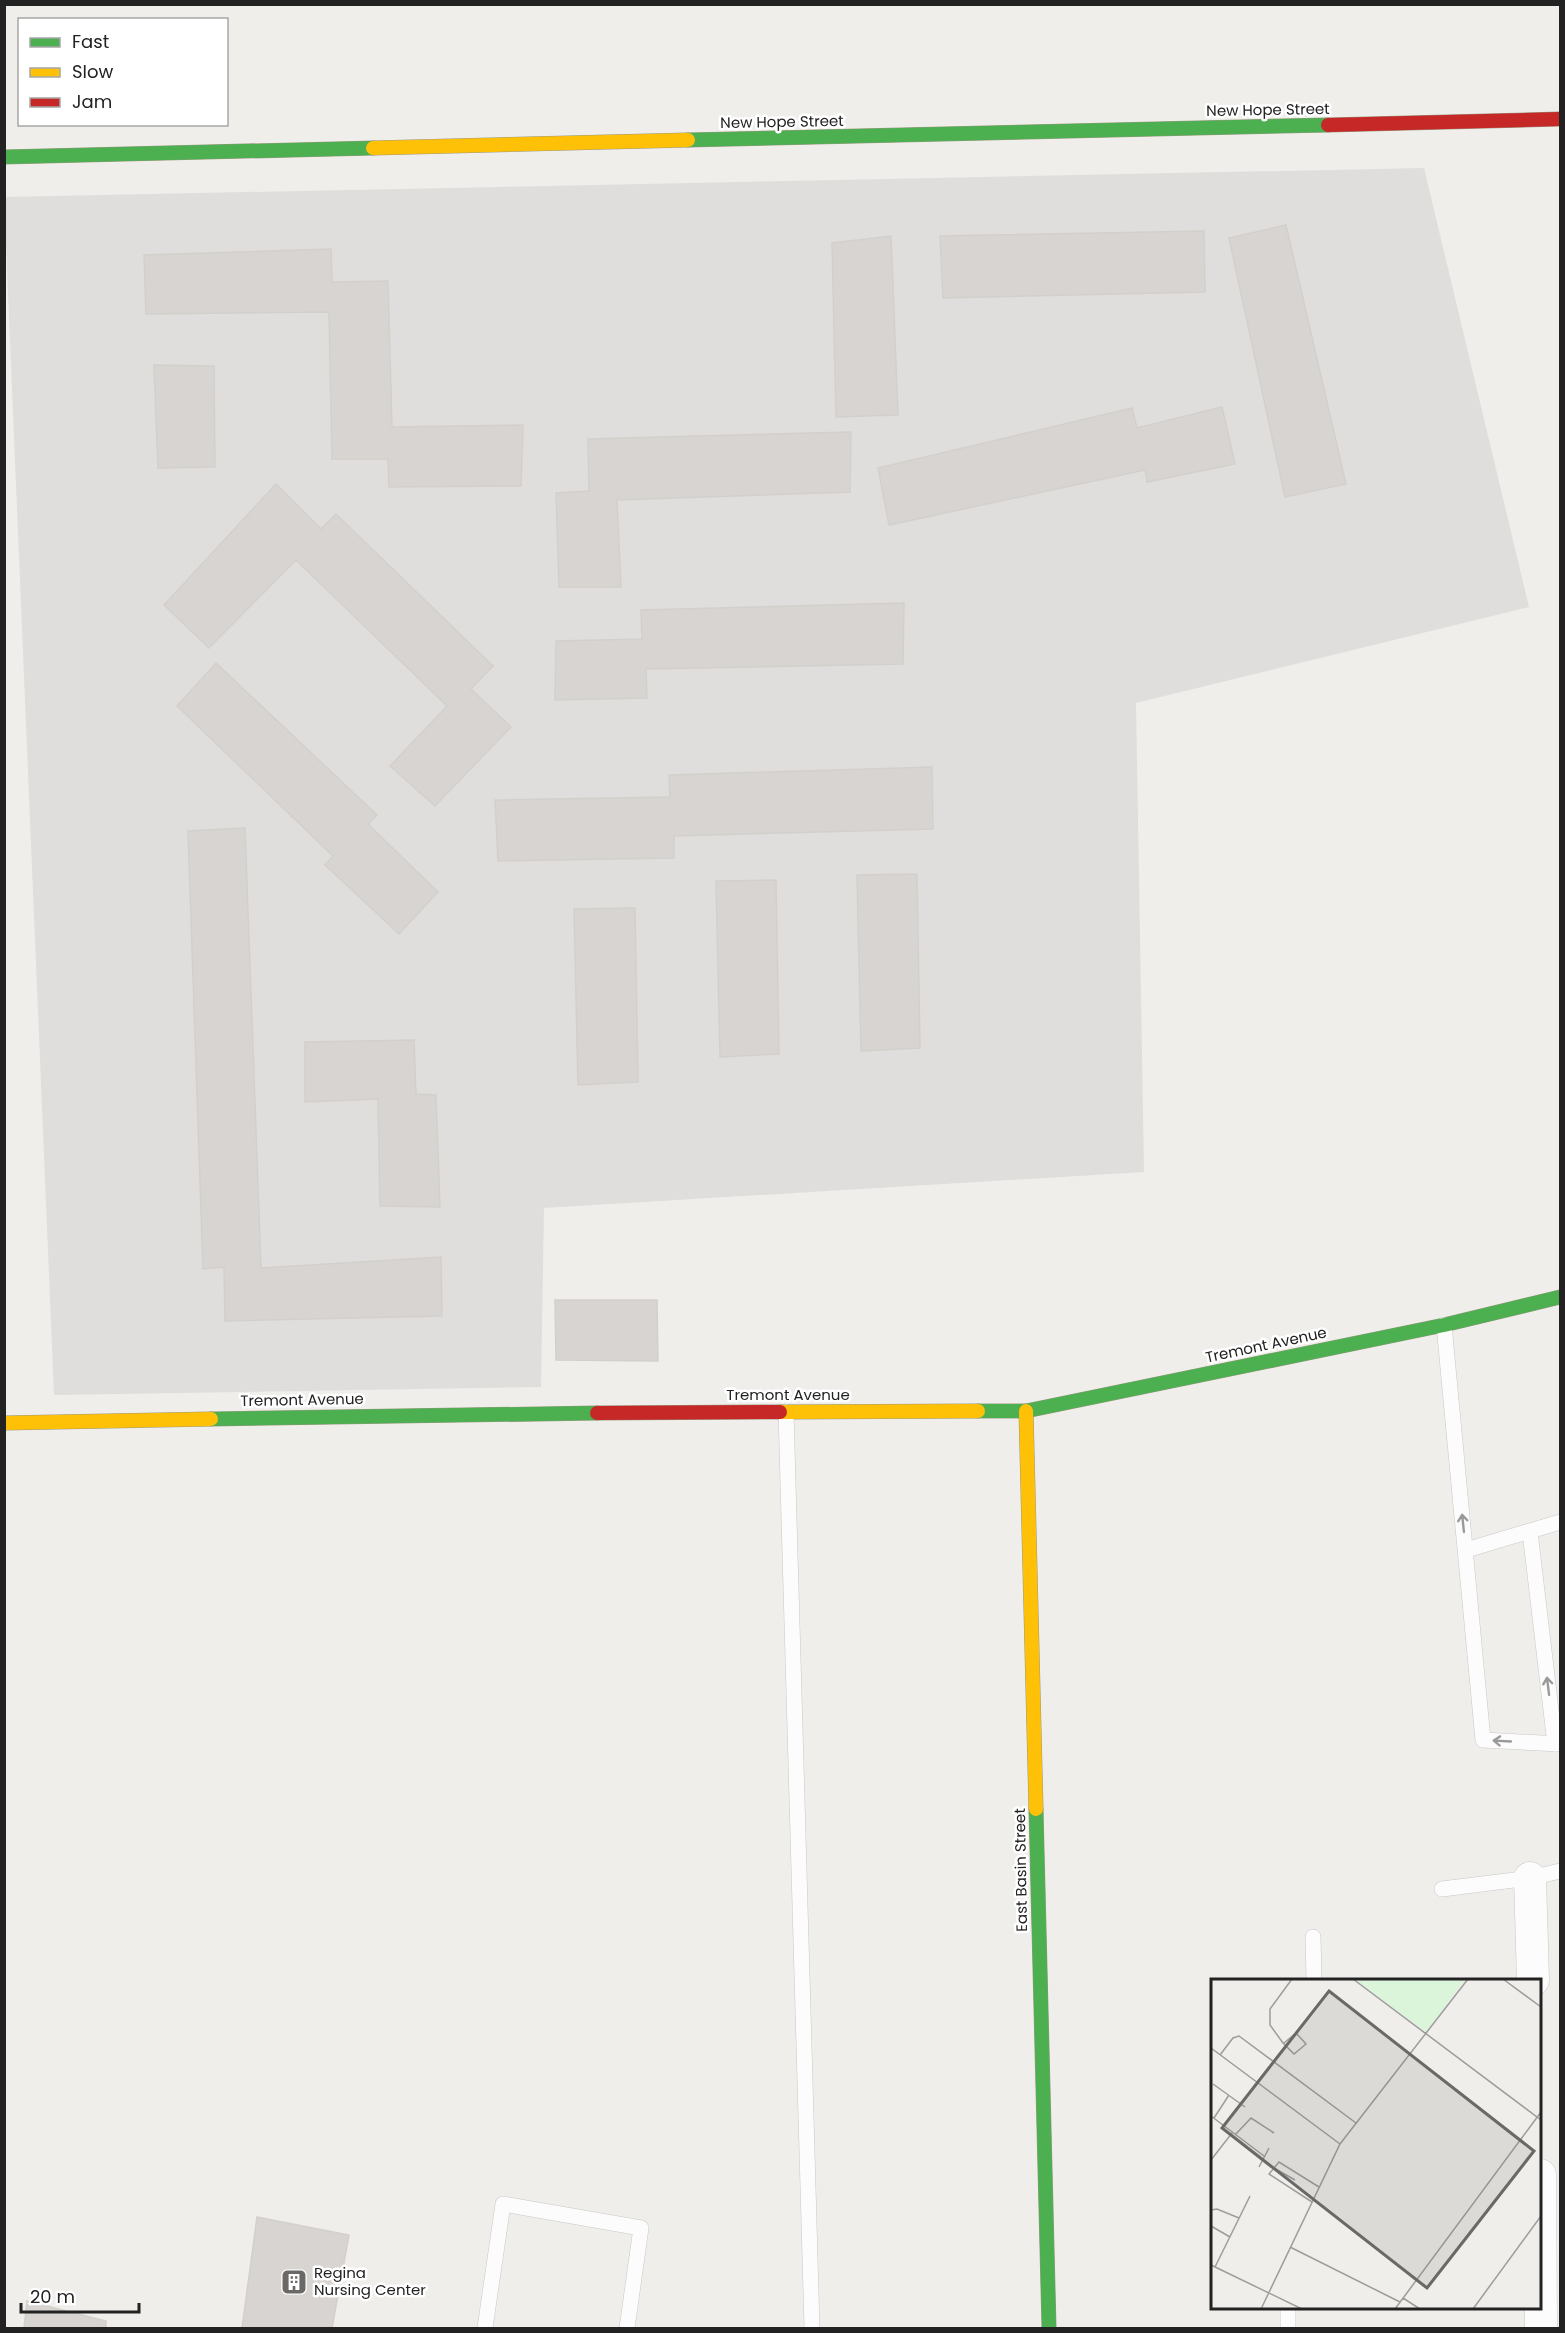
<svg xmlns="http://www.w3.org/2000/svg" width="1565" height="2333" font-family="Poppins,sans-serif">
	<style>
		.residential { fill: #dfdedc }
		.building { fill: #d7d4d2; stroke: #d3d0cc; stroke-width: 1.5 }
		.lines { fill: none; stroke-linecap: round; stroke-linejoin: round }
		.lane-casing { stroke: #c9c8c7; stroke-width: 16 }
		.street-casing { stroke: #c9c8c7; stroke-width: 33 }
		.fast-casing { stroke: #999a82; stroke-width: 15 }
		.slow-casing { stroke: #999a82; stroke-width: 15 }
		.jam-casing { stroke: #999a82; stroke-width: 15 }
		.lane { stroke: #fdfcfc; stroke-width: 15 }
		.street { stroke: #fdfcfc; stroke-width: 32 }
		.fast { stroke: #4caf50; stroke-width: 14 }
		.slow { stroke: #ffc107; stroke-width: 14 }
		.jam { stroke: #c62828; stroke-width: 14 }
		.oneway { stroke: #9a9a9a }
		.labels { text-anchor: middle; stroke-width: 5; stroke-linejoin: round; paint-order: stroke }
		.street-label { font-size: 15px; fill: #222; stroke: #fff }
		.poi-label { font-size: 15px; fill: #222; stroke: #fff; text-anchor: start }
		.inset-road { fill: none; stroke: #9e9c9b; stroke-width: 1.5 }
		.view { fill: #6a6968; fill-opacity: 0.15; stroke: #6a6968; stroke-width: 3 }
		.inset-edge { fill: none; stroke: #222; stroke-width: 3 }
	</style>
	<rect width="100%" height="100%" fill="#f0eeeb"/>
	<path class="residential" d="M1424 168 1529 607 1136 703 1144 1172 544 1208 541 1387 54 1395 4 197Z"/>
	<g class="building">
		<path d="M1286 225 1346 484 1285 497 1229 238Z"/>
		<path d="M1204 231 1205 292 943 298 940 236Z"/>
		<path d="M891 236 898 415 836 417 832 243Z"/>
		<path d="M331 249 332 282 388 281 392 427 523 425 521 486 389 487 388 459H332L329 312 146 314 144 255Z"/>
		<path d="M154 365 214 366 215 467 158 468Z"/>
		<path d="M1222 407 1235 464 1147 482 1145 470 889 525 878 468 1132 408 1137 428Z"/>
		<path d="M851 432 850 492 617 500 621 587H559L556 493 589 491 588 439Z"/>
		<path d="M276 484 321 529 336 514 493 666 471 689 511 727 435 806 390 766 447 706 296 560 209 648 164 605Z"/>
		<path d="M904 603 903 664 646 669 647 698 555 700 556 641 642 639 641 610Z"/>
		<path d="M216 663 377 815 368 824 438 892 399 934 325 865 333 856 177 706Z"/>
		<path d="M932 767 933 829 674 836V858L498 861 495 800 670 797 669 775Z"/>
		<path d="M245 828 261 1268 441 1257 442 1316 225 1321 224 1267 203 1269 188 831Z"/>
		<path d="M917 874 920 1048 861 1051 857 875Z"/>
		<path d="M776 880 779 1054 720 1057 716 881Z"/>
		<path d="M635 908 638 1082 578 1085 574 909Z"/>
		<path d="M414 1040 416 1094 436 1095 440 1207 380 1206 378 1099 305 1102V1042Z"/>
		<path d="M555 1300H657L658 1361 556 1360Z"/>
		<path d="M257 2217 349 2235 332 2328H242Z"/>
		<path d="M27 2301 106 2321V2328H24Z"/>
	</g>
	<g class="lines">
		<g class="lane-casing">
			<g id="lane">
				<path d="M1444 1325 1483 1740 1560 1744"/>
				<path d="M786 1412 812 2328"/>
				<path d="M1530 1532 1555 1744"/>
				<path d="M1466 1550 1560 1522"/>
				<path d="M1442 1889 1530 1878 1560 1871"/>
				<path d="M1313 1937 1314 1980"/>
				<path d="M1288 2308V2328"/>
				<path d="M485 2328 503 2204 641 2228 627 2328"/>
			</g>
		</g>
		<g class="street-casing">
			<g id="street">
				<path d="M1530 1878 1533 1980"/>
				<path d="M1540 2175 1541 2328"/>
			</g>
		</g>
		<g class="fast-casing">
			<g id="fast">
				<path d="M688 140 1328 125"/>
				<path d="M4 157 373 148"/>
				<path d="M978 1411H1026L1444 1325 1560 1297"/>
				<path d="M211 1419 597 1413"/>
				<path d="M1036 1809 1049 2328"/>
			</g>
		</g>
		<g class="slow-casing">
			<g id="slow">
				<path d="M373 148 688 140"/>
				<path d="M1026 1411 1036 1809"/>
				<path d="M780 1412 978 1411"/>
				<path d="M4 1423 211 1419"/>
			</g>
		</g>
		<g class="jam-casing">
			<g id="jam">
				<path d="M1328 125 1560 119"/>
				<path d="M597 1413 780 1412"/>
			</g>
		</g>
		<use href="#lane" class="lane"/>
		<use href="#street" class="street"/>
		<use href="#fast" class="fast"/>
		<use href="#slow" class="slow"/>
		<use href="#jam" class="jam"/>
	</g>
	<defs><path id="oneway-shaft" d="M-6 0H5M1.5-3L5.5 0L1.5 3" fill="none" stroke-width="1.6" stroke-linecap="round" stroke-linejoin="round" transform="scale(1.5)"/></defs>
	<g class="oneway">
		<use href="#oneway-shaft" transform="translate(1463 1523) rotate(-96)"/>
		<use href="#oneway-shaft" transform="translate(1548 1686) rotate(-97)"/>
		<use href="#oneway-shaft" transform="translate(1502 1741) rotate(-177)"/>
	</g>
	<defs>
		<g id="building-square" transform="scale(1.35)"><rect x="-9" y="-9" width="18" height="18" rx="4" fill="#6a6968" stroke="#fff"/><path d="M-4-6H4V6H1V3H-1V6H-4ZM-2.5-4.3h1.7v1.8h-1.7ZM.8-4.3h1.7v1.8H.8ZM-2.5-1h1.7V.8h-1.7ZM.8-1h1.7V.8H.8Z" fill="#fff"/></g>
	</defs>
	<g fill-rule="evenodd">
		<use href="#building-square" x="294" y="2282"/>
	</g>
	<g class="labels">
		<g class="street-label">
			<text transform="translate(1268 110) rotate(-1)" y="5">New Hope Street</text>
			<text transform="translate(782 122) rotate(-1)" y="5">New Hope Street</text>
			<text transform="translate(1266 1345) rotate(-12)" y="5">Tremont Avenue</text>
			<text x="788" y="1400">Tremont Avenue</text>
			<text transform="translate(302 1400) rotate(-1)" y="5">Tremont Avenue</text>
			<text transform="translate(1021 1870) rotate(-91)" y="5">East Basin Street</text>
		</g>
		<g class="poi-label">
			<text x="314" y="2278">Regina<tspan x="314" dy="17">Nursing Center</tspan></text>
		</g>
	</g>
	<g transform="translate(1211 1979)">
		<rect width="330" height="330" fill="#f0eeeb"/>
		<path d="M143 0H254L215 53Z" fill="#daf5da"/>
		<path class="inset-road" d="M142 0 330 141M292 0 330 28M73 64 85 54 95 65 83 75 72 64 59 46V30L81 0M0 69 129 165M9 76 22 59 28 57 145 144M2 105 34 128M0 137 53 177M3 139 18 116M24 156 40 139 63 154M0 181 21 154M48 188 58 169M63 189 84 201M101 223 58 195 68 183 108 208M0 231 6 230 28 239M0 247 19 258M79 268 189 323M0 286 91 330M4 288 39 217M192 319 209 330M50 330 129 165 257 0M184 330 330 133M262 330 330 237"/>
		<path class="view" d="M118 12 323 172 216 309 11 149Z"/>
		<rect width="330" height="330" class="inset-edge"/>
	</g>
	<rect width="1565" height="2333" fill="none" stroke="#222222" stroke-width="12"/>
	<rect x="18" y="18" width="210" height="108" fill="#ffffff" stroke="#a7a7a7" stroke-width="1.5"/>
	<rect x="30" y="38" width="30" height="9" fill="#4caf50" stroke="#a7a7a7" stroke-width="1.5"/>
	<text x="72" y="48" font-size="18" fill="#222222">Fast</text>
	<rect x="30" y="68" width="30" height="9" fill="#ffc107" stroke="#a7a7a7" stroke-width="1.5"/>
	<text x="72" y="78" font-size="18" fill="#222222">Slow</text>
	<rect x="30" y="98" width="30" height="9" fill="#c62828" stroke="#a7a7a7" stroke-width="1.5"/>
	<text x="72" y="108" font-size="18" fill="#222222">Jam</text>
	<path d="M21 2303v9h118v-9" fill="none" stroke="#222222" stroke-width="3"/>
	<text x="30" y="2303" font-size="18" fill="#222222" stroke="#ffffff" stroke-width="4.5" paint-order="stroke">20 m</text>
</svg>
